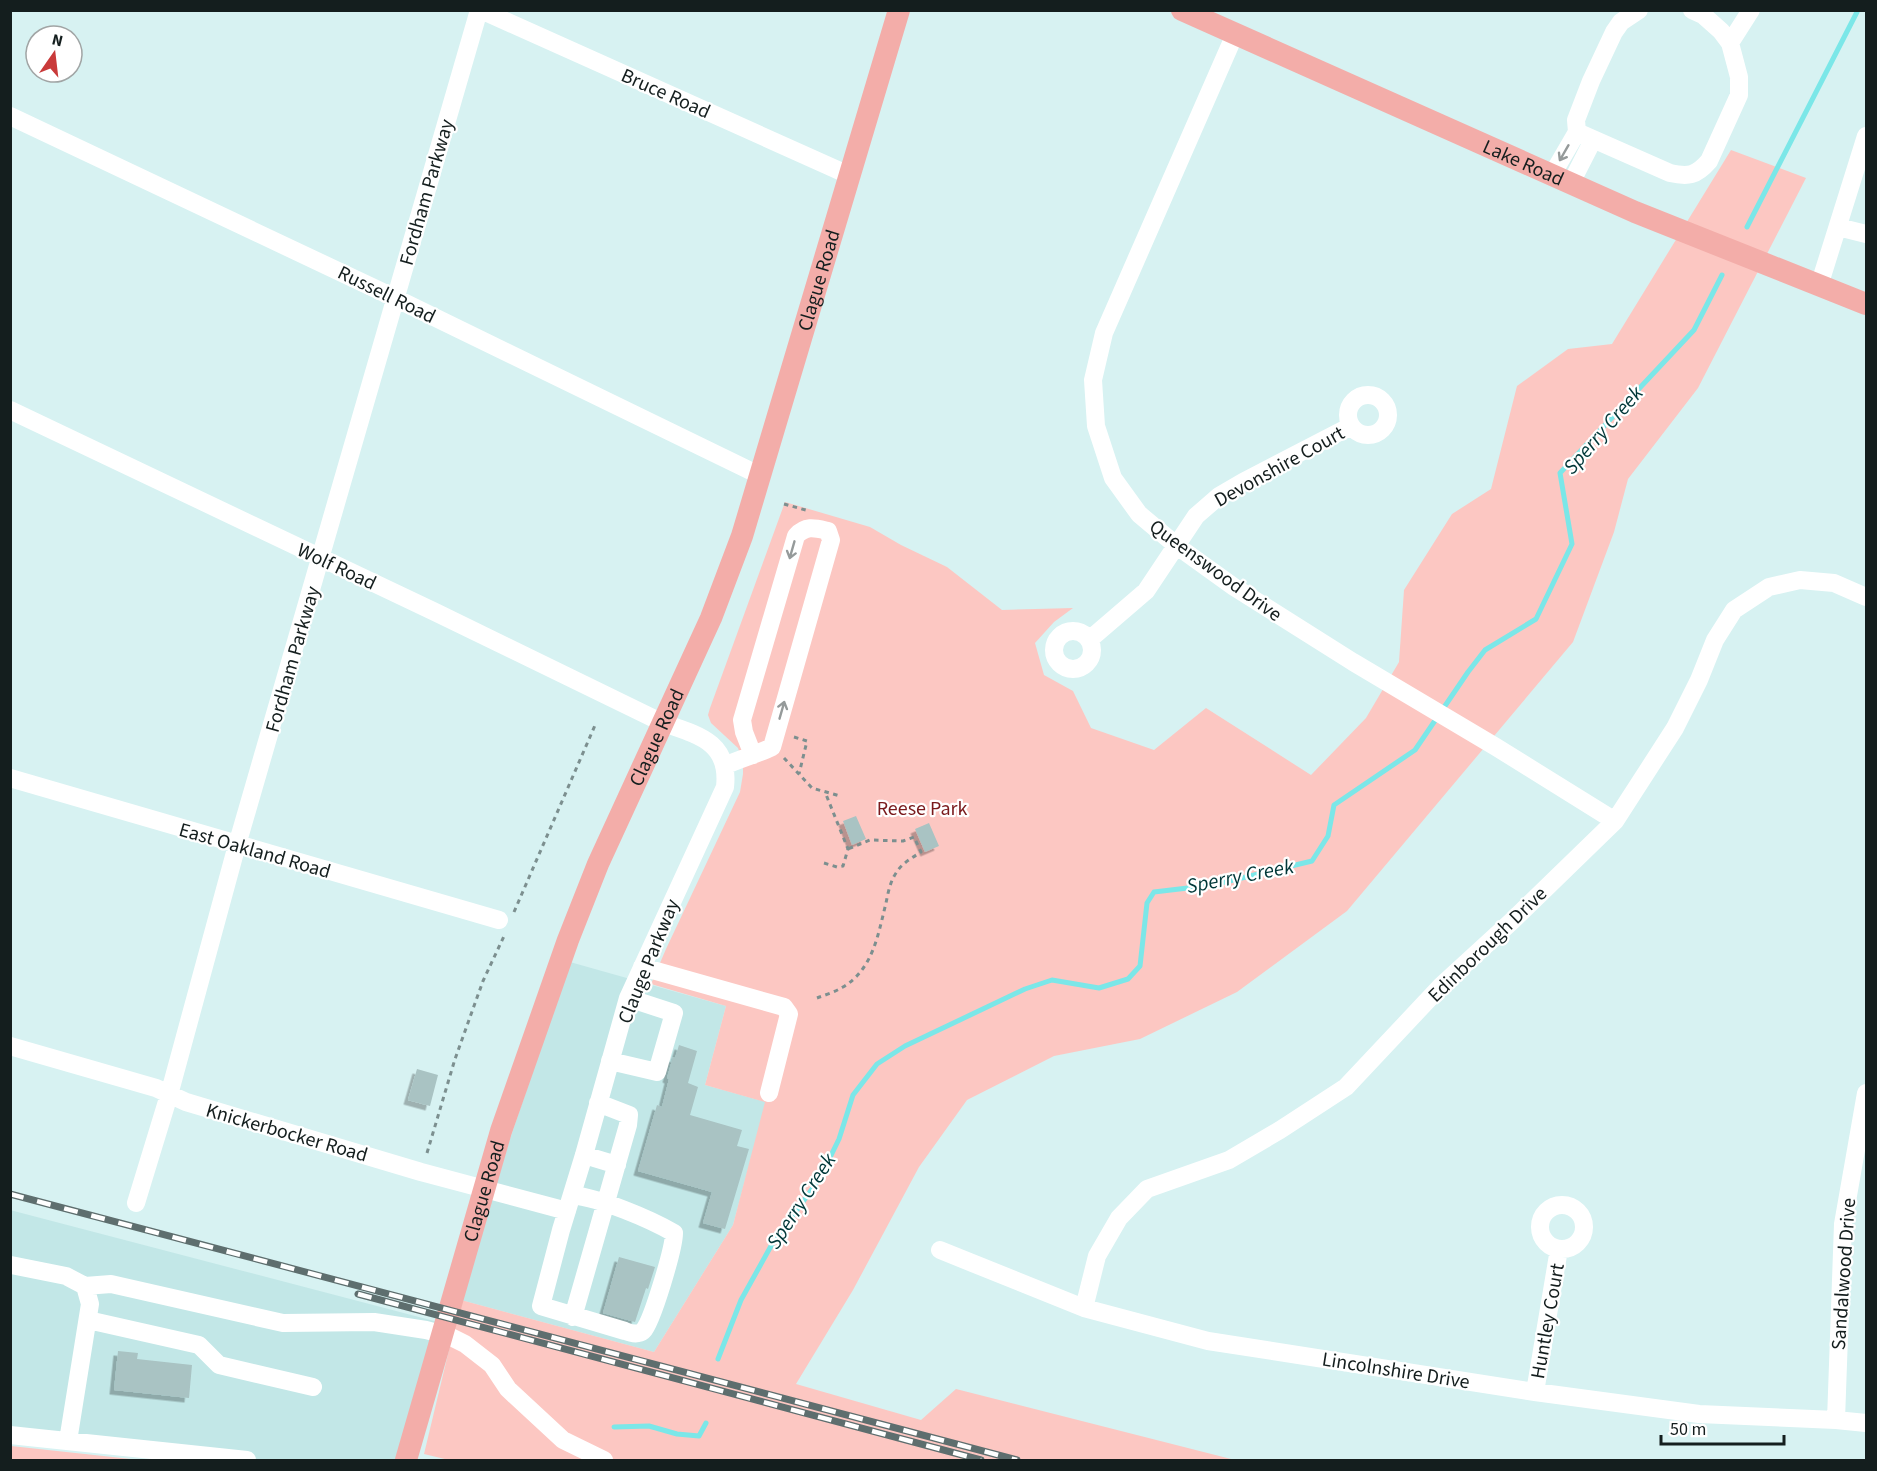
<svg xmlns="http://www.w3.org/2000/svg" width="1877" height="1471" font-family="'Source Sans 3',sans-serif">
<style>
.built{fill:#c2e7e7}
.green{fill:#fcc7c2}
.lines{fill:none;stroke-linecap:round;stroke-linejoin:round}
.stream{stroke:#7be7e8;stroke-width:5}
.building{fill:#a9c3c3;filter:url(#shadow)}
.path{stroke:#7c8f8f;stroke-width:3;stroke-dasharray:4.5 4.5;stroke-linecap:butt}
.minor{stroke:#fff;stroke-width:18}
.major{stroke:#f3ada9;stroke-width:22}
.rail-casing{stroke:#5e6e6e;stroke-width:7}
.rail{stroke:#fff;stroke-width:4.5;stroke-dasharray:14;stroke-linecap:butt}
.oneway{stroke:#959a9a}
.labels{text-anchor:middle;stroke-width:4.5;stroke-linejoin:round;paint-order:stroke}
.street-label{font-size:20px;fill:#141e1e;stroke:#fff}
.park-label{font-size:20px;fill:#791a1c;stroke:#fff}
.water-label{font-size:21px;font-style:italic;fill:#013738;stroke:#fff}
</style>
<defs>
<filter id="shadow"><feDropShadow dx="-4.5" dy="4.5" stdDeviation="0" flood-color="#0004"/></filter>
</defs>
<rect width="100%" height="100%" fill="#d7f2f2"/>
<path class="built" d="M570,962L726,1006L705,1085L766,1102L733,1225L654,1352L461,1300L510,1139Z
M10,1210L438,1322L400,1460H268L11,1442Z"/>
<path class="green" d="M1731,150L1806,178L1698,388L1628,479L1614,532L1573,642L1347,911L1237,992L1140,1039L1054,1056L967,1100L919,1167L853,1290L796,1384L921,1420L956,1389L1235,1460H449L424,1454L461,1300L654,1352L733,1225L765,1102L705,1085L726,1006L651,984L666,949L740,792L743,774V763L738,748L711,723L708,715L710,708L785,502L870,527L901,545L947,567L1002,610L1073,608L1054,622L1035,643L1044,675L1073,691L1091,728L1154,750L1206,708L1311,775L1366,718L1399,662L1404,590L1452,514L1491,489L1517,386L1568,349L1612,344Z
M11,1446L140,1460H11Z"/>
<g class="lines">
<path class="stream" d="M1747,227L1857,12
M718,1359L741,1300L771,1246L820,1178L839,1139L853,1095L877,1064L905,1046L1025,989L1052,980L1099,988L1128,979L1140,966L1147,903L1154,892L1213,885L1312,861L1328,836L1334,805L1415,750L1468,672L1485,650L1536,619L1572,544L1560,473L1694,330L1722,275
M614,1427L649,1426L677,1434L699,1436L706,1423"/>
</g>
<path class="building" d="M856,816L866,839L852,845L843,821Z
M929,823L939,846L925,852L915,829Z
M679,1045L697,1051L688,1083L698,1087L690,1115L742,1130L737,1146L749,1149L725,1229L703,1223L712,1192L638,1171L657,1105L662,1107L669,1079L667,1078L673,1057L675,1058Z
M417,1069L438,1075L430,1106L408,1100Z
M619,1257L655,1267L648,1289L646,1288L635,1322L603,1313Z
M118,1351L138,1353L137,1359L192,1365L189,1398L114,1390Z"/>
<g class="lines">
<path class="path" d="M784,504L809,511
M794,737L807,741L799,774
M784,758L812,788L840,796
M824,863L837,867L843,866L848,849L825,792
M514,912L596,723
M817,998C825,995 835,992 843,987C873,969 878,935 886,903C888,893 890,882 896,873C902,863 912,858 921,852L914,837L903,841L870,840L848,849
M427,1153L455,1059L483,981L505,934"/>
<path class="minor" d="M481,10L851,176
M1639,10L1621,22L1614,32L1591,81L1576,120L1577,132L1670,173C1688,177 1696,176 1709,161L1739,95V77L1730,43L1721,31L1703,15L1692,10
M1235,34L1104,333L1093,380L1096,426L1113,478L1139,514L1177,546L1234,587L1353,662L1496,747L1615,821
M1730,43L1751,10
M10,116L395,298L761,476
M1552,175L1577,132
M1571,183L1593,140
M1838,227L1866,234
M1819,286L1866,136
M1348 415a20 20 0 1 1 40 0a20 20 0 1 1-40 0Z
M10,410L435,612L663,723C698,735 730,742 725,787L628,998L584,1155L561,1230L541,1306L625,1331C630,1333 638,1335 643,1331C652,1322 674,1248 674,1233C650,1219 600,1198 572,1195
M1054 650a19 19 0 1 1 38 0a19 19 0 1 1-38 0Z
M1089,640L1146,591L1196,516L1219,496L1243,482L1351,426
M724,766C740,759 757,754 772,747L831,540L828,531C815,528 806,525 796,536L742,720L744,732L753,755
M10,778L499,920
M642,967L784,1007L789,1014L769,1093
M10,1046L156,1088L186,1102L421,1172L567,1211
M610,1061L657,1072L674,1013L628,998
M584,1155L617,1165
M136,1203L169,1095L237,845L479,10
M1540 1227a22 22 0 1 1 44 0a22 22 0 1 1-44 0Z
M940,1250L1084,1308L1208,1341L1535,1392L1699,1414L1836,1420L1866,1423
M11,1265L66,1276L85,1286L90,1304L68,1441
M85,1286L111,1284L283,1323L374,1322L426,1330L449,1336L465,1344L492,1365L508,1389L563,1440L604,1460
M1084,1308L1097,1256L1119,1218L1147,1189L1229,1160L1280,1130L1346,1087L1441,986L1512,921L1615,821L1675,728L1699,680L1715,640L1734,610L1769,587L1800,580L1834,583L1866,597
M573,1317L628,1125L629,1115L598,1103
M88,1320L199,1345L219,1365L313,1387
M1535,1392L1559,1249
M1836,1420L1843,1224L1866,1093
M10,1435L247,1460"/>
<g class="major">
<path id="s1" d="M1182,10L1635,212L1866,304"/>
<path id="s2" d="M406,1460L501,1131L568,940L598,864L711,618L742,536L899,10"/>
</g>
<defs>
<path id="rail" d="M10,1194L1017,1460
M358,1294L981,1460"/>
</defs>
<use href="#rail" class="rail-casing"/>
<use href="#rail" class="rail"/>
</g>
<defs><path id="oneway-shaft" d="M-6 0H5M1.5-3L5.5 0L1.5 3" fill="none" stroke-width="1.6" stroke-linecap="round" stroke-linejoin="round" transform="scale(1.5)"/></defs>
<g class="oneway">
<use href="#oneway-shaft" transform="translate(1564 153) rotate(120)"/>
<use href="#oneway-shaft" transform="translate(792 550) rotate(106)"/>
<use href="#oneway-shaft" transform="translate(782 710) rotate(-74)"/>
</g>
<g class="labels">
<g class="street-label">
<text transform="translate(666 93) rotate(24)" y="7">Bruce Road</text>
<text dy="7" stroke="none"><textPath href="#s1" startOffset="374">Lake Road</textPath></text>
<text transform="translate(426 192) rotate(-74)" y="7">Fordham Parkway</text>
<text dy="7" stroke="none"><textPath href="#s2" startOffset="1252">Clague Road</textPath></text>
<text transform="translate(387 294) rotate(26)" y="7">Russell Road</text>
<text transform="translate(1279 466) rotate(-29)" y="7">Devonshire Court</text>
<text transform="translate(337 566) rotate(25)" y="7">Wolf Road</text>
<text transform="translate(1216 570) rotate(36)" y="7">Queenswood Drive</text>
<text transform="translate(292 659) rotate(-74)" y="7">Fordham Parkway</text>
<text dy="7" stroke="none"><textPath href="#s2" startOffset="766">Clague Road</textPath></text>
<text transform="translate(255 850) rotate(16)" y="7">East Oakland Road</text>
<text transform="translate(1487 944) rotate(-44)" y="7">Edinborough Drive</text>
<text transform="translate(648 961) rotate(-68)" y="7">Clauge Parkway</text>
<text transform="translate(287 1132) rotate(16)" y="7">Knickerbocker Road</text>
<text dy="7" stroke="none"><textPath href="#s2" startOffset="280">Clague Road</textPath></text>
<text transform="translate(1843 1274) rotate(-86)" y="7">Sandalwood Drive</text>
<text transform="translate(1547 1321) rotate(-80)" y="7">Huntley Court</text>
<text transform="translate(1396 1370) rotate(9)" y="7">Lincolnshire Drive</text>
</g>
<g class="park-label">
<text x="922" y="815">Reese Park</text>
</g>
<g class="water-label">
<text transform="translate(1603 430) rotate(-49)" y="7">Sperry Creek</text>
<text transform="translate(1240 876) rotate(-11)" y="7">Sperry Creek</text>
<text transform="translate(801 1201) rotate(-57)" y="7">Sperry Creek</text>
</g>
</g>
<rect width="1877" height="1471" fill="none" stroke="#141e1e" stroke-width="24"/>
<g transform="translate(54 54) rotate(14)"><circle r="28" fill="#ffffff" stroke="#a1a5a5" stroke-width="1.5"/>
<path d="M0-4.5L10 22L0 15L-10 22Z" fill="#c93a3a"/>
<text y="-9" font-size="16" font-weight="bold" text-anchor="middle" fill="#141e1e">N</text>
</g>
<path d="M1661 1435v9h123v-9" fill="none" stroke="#141e1e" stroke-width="3"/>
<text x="1670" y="1435" font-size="18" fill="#141e1e" stroke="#ffffff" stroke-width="4.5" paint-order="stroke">50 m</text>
</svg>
